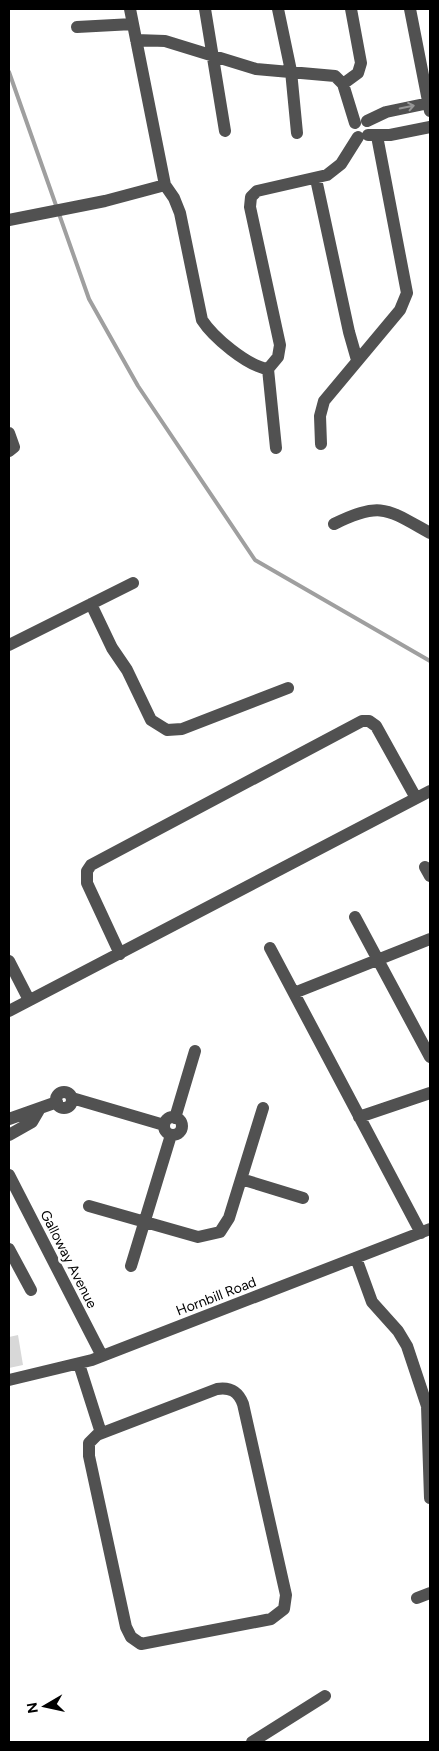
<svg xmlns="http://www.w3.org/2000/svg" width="439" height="1751" font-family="Figtree,sans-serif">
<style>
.green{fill:#d8d8d8}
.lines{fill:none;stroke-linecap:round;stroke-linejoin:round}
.stream{stroke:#9f9f9f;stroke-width:4}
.minor{stroke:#515151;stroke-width:12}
.oneway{stroke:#979797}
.labels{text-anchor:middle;stroke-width:5;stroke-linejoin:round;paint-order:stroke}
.street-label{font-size:14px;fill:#000;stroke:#fff}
</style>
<rect width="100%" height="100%" fill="#fff"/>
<path class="green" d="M18,1335L23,1365L9,1368V1337Z"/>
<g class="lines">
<path class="stream" d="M9,72L89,299L138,386L255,560L430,661"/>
<path class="minor" d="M130,9L165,185L174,198L180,213L202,320C213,337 247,366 268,369
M205,9L225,131
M278,9L291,71L297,133
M410,9L430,111
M77,27L133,24
M136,40L165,41L256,69L335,76L343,84L355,123
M343,84L358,73L361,63L351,9
M367,121L386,112L429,103
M368,135H390L430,127
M316,179L349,332L357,360
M9,220L105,201L165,185
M9,433L14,447L9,451
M321,444L320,416L324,401L400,310L407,293L377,136
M276,448L268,369L278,357L280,345L250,207L251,197L257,191L327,175L341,164L358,137
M334,524C381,501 387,509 430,533
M91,604L112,648L127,670L151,720L167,730L182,729L288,688
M9,645L133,583
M425,867L430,876
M355,917L430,1057
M270,948L421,1233
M120,954L87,883V871L91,865L362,721H369L376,726L416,798
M9,961L29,1000
M294,993L430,939
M9,1011L430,791
M56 1100a8 8 0 1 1 16 0a8 8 0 1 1-16 0Z
M72,1098L164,1125
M359,1117L430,1093
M164 1126a9 9 0 1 1 18 0a9 9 0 1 1-18 0Z
M175,1118L195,1051
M9,1119L57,1102
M9,1135L32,1122L39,1110
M9,1175L102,1356
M241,1179L303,1198
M89,1206L198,1237L220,1232L229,1218L263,1108
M9,1249L31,1290
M356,1258L372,1302L398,1331L407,1346L427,1406L430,1498
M131,1266L171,1135
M79,1364L101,1433
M9,1380L92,1360L430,1229
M217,1389C230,1387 238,1391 243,1404L286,1595L284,1609L271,1619L141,1644L131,1637L126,1627L89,1456V1443L97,1435Z
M417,1598L430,1593
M252,1742L325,1696"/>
</g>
<defs><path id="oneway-shaft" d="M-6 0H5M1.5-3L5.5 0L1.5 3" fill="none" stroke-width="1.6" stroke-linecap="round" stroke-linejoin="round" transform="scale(1.25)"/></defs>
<use class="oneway" href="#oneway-shaft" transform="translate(407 107) rotate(-11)"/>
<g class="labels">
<g class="street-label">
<text transform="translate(69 1259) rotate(63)" y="5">Galloway Avenue</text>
<text transform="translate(216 1296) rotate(-21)" y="5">Hornbill Road</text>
</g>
</g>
<rect width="439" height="1751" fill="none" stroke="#000000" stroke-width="20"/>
<g transform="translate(45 1706) rotate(261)" stroke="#ffffff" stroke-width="4" paint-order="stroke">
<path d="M0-4L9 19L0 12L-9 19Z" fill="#000000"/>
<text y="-8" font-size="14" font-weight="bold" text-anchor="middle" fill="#000000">N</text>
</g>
</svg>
